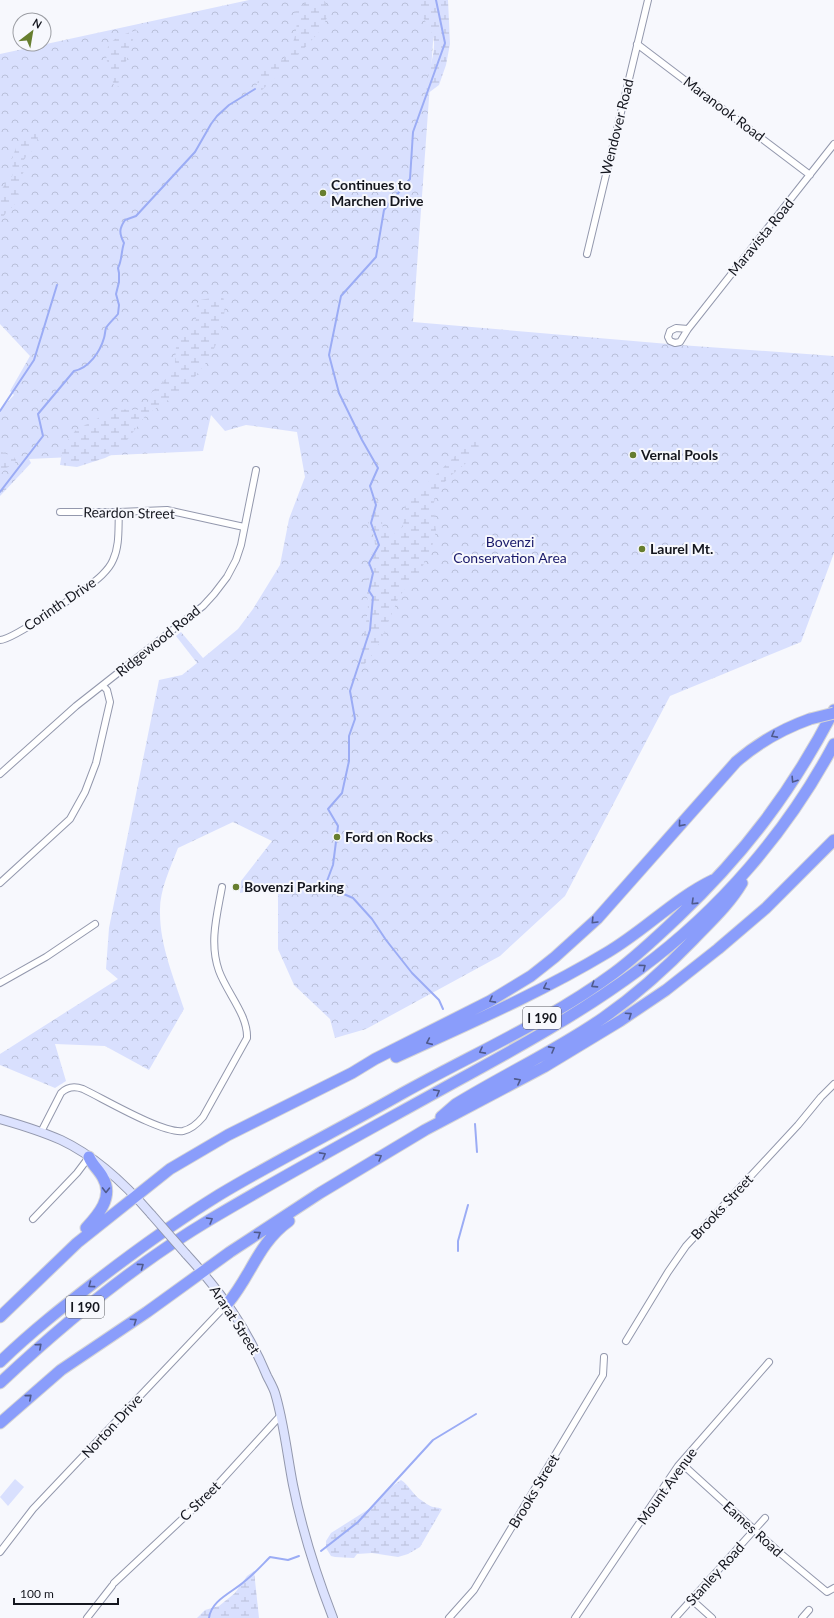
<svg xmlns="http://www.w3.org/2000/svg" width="834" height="1618" font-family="Lato,sans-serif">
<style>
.forest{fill:url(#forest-crowns)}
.wetland{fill:url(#wetland-marsh)}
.garden{fill:#d9e0fe}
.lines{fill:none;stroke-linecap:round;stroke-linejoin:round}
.stream{stroke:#9bacf5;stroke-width:2}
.street-casing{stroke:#9398ad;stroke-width:8}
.secondary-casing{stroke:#9398ad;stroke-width:10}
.highway-casing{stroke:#d5d5d6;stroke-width:13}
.street{stroke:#fff;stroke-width:6}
.secondary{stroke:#dce2fe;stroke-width:8}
.highway{stroke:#8a9dfb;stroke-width:11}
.secondary-bridge-casing{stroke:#9398ad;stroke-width:10;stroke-linecap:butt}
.highway-bridge-casing{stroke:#d5d5d6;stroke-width:13;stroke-linecap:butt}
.secondary-bridge{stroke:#dce2fe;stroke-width:8}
.highway-bridge{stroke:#8a9dfb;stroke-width:11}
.oneway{stroke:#4f5a8c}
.poi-dot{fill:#677e2f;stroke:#f7f8fd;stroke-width:1.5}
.labels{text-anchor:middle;stroke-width:4;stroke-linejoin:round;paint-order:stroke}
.shield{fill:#f7f8fd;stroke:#585a61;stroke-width:1}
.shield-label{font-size:13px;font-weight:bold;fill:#14161e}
.street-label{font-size:14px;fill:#14161e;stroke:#f7f8fd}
.poi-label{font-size:14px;font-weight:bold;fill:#14161e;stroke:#f7f8fd;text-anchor:start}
.park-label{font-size:14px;fill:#1a1a6b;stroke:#f7f8fd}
</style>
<defs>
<pattern id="forest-crowns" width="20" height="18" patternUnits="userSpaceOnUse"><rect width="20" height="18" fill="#d9e0fe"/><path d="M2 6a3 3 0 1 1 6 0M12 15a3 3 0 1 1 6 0" fill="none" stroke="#b9bfd9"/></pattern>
<pattern id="wetland-marsh" width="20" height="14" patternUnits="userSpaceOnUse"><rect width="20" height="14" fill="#d9e0fe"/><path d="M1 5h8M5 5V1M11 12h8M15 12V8" fill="none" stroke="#b9bfd9"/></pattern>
</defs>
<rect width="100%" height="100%" fill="#f7f8fd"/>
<path class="forest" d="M249,0H436L413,322L680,345L834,356V553L801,642L670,696L565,896L500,956L366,1029L335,1038L330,1019L294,985L278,949V885L240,893L241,881L272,841L233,822L178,848C170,869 159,891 160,913C160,946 174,978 184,1009L149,1070L105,1046L55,1044L66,1081L55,1088L0,1065V1054L118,979L106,969L109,928L159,680L182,675L197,663L176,636L181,632L203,658L238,629L253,609L280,565L289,519L305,477L297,432L246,425L225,431L211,415L203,451L29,459L31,463L0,496V410L14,395L10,391L30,356L0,324V54Z"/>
<path class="wetland" d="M312,0H324L329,9L328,16L320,31L299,54L258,94L255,89C259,81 257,77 264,69C268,65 275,64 280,61C293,53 300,25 295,13L298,7Z
M418,0H448L450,44L446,65L439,85L427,94C424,82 435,57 434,43C434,32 426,24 422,15C420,10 419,5 418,0Z
M138,30L134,36L128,57L121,71L117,90C112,85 113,80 112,73C111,69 109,65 107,61C102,41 122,34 138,30Z
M34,128H37L39,134C37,138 38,140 36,144C33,154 17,159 24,171C19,181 20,193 16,202C12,209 4,212 0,223V192L5,184L11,179L13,173L12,159L17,145Z
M223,296L225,306L222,333L208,360L187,387L145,416L119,451L105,458L77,467L60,465L63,446L76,430L115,409L137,410L148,402L152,392L172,373L175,363L176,347L196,320L197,304L200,300Z
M480,437L481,441L471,459L449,477L438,490L433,505L436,531L431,551L416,578L407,585L398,599L382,637L373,654L362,667L359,665L368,610L366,572L375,545L374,536L367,520L369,510L376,499L380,505L383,530L392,534L399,532L403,526L406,504L457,454Z
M0,451L14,457L16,460L14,465L6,468L0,475Z
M401,1480C409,1485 413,1495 421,1500C424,1502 429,1506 433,1507C437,1508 438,1507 442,1509L420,1547L408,1554L398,1557L372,1553L357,1554L354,1558L335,1557L331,1556L326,1548V1541L331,1533L372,1507L391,1487Z
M254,1571L259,1618H197L205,1610L219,1606L235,1593L247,1576Z"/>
<path class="garden" d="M15,1479L24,1487L8,1506L0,1497Z"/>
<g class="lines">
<path class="stream" d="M436,0L445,43L413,132L410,179L384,210L376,257L341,296L329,355L339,393L362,440L378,468L370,486L376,505L371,523L379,545L369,563L373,573L369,591L373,597L370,630L350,691L355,719L349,736V761L342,793L328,809L338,826L333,865L327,881L339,892L353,898L372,919L386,940L412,973L439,1000L443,1009
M0,411L34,360L57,285
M0,492L43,436L38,414L74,371C89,368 100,352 104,338C105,335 105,331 106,328C109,323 114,319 118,314L119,305L116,294L119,282V273L118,268C122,261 121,252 124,243C119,233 119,229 125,220L136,216L195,152L211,124L217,116L229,105L255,89
M475,1124L477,1152
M458,1251V1241L468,1205
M321,1551L358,1522L433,1440L476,1414
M209,1618C211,1600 233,1592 245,1581C254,1574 262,1565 270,1557L288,1560L299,1556"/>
<defs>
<path id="street" d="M637,44L810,175
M587,254L648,0
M688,329L680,342L675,343L670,341L668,337L670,331L676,328L688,329L834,144
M60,512H119L167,510L244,527
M0,640C13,640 91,586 102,575C106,571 111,565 113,560C120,545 118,528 119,512
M0,774L76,706L203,606L214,594L227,577L236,560L241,545L256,470
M0,883L70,819L85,792L96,763L110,702L107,690L103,686
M0,983L46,957L95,924
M41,1132L61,1093C67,1087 75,1086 83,1089C104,1099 163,1134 183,1131C192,1129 198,1123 203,1117L247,1038C248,1015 227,993 219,971C209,943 217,915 222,887
M33,1219L77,1173L89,1157
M626,1341L668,1272L686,1246L798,1125L821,1097L834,1084
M681,1463L780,1553L827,1592L834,1588
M0,1552L33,1509L228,1303
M114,1583L209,1494L281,1415
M692,1600L712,1618
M87,1618L112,1586
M449,1618L474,1590L603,1375L604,1357
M575,1618L678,1466L769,1362
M675,1618L765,1518
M802,1618L809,1610"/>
<path id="secondary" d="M0,1119C21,1125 41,1131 61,1140C95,1156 126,1185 151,1214
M186,1254C221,1292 247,1328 267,1376C270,1382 273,1387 275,1393C284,1423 287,1454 293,1485C302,1530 316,1574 333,1618"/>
<path id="highway" d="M396,1057C468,1024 540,993 608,952C645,930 674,899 713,880
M441,1117L456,1104C505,1074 557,1050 603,1018C636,995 665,969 693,940C710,922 729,905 742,883
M86,1228C98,1215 114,1197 103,1178C99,1170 92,1165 89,1157
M228,1303C251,1276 258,1243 289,1221
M0,1317L77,1243L170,1169L228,1135L352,1073L375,1059L490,1001L531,976L555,957L597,919L736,762C759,742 782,729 810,719
M0,1362C32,1331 64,1306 99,1279C138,1249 177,1221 219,1195C279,1159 342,1128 403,1093C473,1054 549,1021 614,973C637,956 658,936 679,916C745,853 792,791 834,710
M0,1383C65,1322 134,1265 211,1219C290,1172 372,1128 453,1083C517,1048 581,1013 640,969C719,911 788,831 834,744
M0,1423L61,1370L147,1312L230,1252L320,1193L425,1130L544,1067L620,1021L666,990L718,949L766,908L834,840"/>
</defs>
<use href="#street" class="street-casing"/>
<use href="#secondary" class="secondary-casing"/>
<use href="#highway" class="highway-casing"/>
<use href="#street" class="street"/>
<use href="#secondary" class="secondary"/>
<use href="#highway" class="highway"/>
<defs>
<path id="secondary-bridge" d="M151,1214L186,1254"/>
<path id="highway-bridge" d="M810,719L834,713"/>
</defs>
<use href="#secondary-bridge" class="secondary-bridge-casing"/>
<use href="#highway-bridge" class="highway-bridge-casing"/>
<use href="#secondary-bridge" class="secondary-bridge"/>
<use href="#highway-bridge" class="highway-bridge"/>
</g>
<defs><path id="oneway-chevron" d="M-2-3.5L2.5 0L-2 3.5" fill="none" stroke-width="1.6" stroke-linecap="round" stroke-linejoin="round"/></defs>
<g class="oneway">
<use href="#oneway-chevron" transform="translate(774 735) rotate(151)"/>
<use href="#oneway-chevron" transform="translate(794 780) rotate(123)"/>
<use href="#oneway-chevron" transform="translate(681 824) rotate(131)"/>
<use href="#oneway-chevron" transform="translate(694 902) rotate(136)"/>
<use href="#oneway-chevron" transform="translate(594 921) rotate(134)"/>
<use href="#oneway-chevron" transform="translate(643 967) rotate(-37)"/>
<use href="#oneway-chevron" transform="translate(594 985) rotate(147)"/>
<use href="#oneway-chevron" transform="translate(546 987) rotate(154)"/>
<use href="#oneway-chevron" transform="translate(492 1000) rotate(151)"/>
<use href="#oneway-chevron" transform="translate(629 1015) rotate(-34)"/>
<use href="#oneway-chevron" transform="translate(429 1042) rotate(156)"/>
<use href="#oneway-chevron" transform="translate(552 1049) rotate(-29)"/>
<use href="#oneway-chevron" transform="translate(482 1051) rotate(152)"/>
<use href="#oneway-chevron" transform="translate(518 1081) rotate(-28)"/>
<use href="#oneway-chevron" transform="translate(437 1092) rotate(-29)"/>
<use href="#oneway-chevron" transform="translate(323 1155) rotate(-29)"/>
<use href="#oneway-chevron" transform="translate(379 1157) rotate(-30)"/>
<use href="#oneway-chevron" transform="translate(106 1190) rotate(91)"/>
<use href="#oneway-chevron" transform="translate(210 1220) rotate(-31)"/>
<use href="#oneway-chevron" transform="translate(258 1234) rotate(-34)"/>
<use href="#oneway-chevron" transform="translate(141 1266) rotate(-36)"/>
<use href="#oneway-chevron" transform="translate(91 1285) rotate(144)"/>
<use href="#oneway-chevron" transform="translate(134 1321) rotate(-34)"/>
<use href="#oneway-chevron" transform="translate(39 1346) rotate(-42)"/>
<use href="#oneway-chevron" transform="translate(29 1397) rotate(-41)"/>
</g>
<g class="poi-dot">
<circle cx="323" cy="193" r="4"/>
<circle cx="633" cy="455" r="4"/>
<circle cx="642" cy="549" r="4"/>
<circle cx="337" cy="837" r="4"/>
<circle cx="236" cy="887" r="4"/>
</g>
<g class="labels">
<g class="shield">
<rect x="523" y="1007" width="38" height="22" rx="3"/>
<rect x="66" y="1296" width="38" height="22" rx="3"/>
</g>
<g class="shield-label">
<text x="542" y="1023">I 190</text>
<text x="85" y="1312">I 190</text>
</g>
<g class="street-label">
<text transform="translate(724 109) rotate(37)" y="5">Maranook Road</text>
<text transform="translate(617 127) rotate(-76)" y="5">Wendover Road</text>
<text transform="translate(761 237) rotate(-51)" y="5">Maravista Road</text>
<text transform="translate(129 513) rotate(1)" y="5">Reardon Street</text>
<text transform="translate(60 604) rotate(-34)" y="5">Corinth Drive</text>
<text transform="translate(158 641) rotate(-39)" y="5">Ridgewood Road</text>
<text transform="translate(722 1207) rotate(-47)" y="5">Brooks Street</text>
<text transform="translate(235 1320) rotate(57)" y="5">Ararat Street</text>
<text transform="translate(112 1426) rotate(-47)" y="5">Norton Drive</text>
<text transform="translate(667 1486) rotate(-54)" y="5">Mount Avenue</text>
<text transform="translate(534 1491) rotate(-59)" y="5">Brooks Street</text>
<text transform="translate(200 1501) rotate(-44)" y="5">C Street</text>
<text transform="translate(753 1529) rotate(42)" y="5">Eames Road</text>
<text transform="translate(715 1574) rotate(-48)" y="5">Stanley Road</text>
</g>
<g class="poi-label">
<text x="331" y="190">Continues to<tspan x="331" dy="16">Marchen Drive</tspan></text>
<text x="641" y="460">Vernal Pools</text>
<text x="650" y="554">Laurel Mt.</text>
<text x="345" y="842">Ford on Rocks</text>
<text x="244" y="892">Bovenzi Parking</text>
</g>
<g class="park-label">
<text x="510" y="547">Bovenzi<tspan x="510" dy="16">Conservation Area</tspan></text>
</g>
</g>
<g transform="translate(32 32) rotate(31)"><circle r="19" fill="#f7f8fd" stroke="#9c9ea4"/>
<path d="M0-3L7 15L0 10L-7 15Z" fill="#677e2f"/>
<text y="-6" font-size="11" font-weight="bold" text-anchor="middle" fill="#14161e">N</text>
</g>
<path d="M14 1598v6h104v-6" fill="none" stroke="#14161e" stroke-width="2"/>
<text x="20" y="1598" font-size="12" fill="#14161e" stroke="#f7f8fd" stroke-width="3" paint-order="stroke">100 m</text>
</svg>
